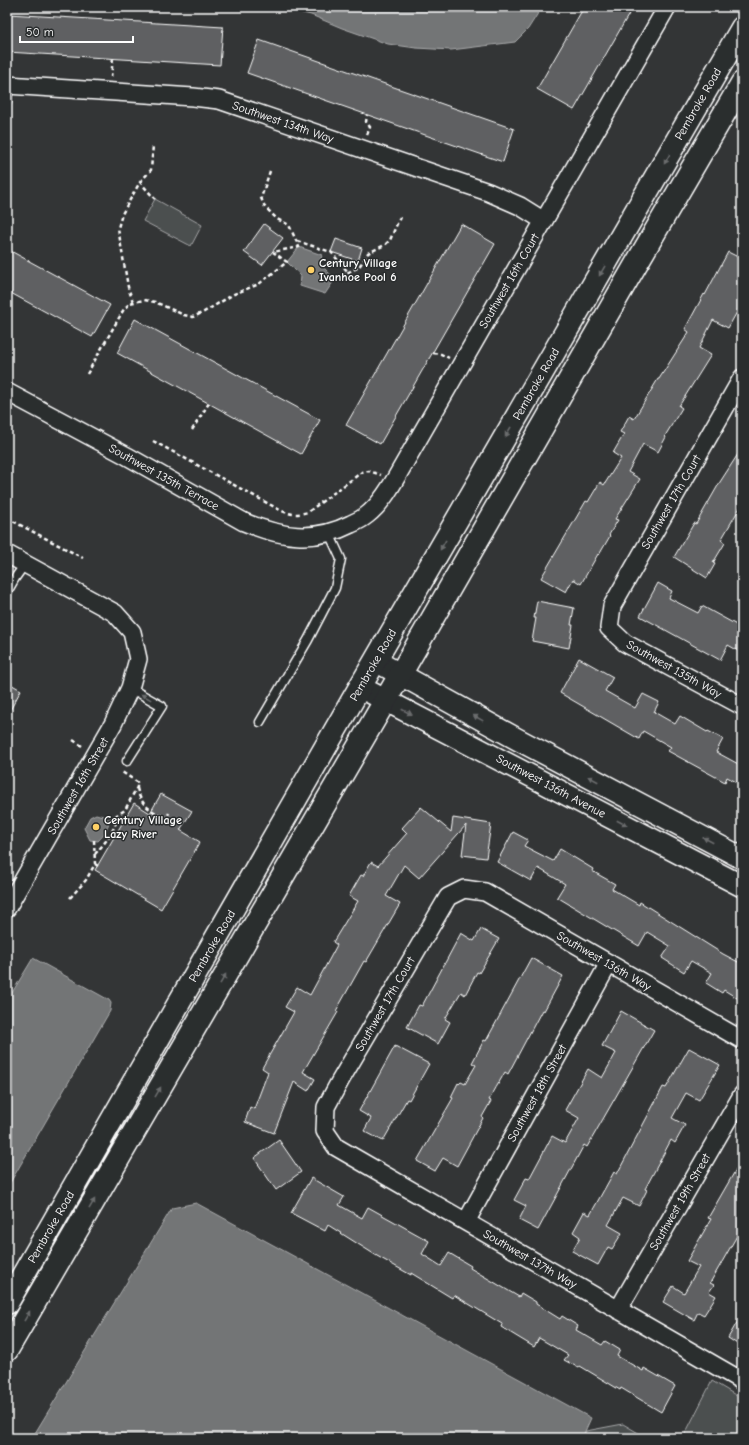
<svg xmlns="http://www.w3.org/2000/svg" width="749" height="1445" font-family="'Comic Neue',sans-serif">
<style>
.green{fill:#4c4f50;stroke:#a6a7a8}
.water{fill:#737576;stroke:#abacad}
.building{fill:#5f6162;stroke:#fff}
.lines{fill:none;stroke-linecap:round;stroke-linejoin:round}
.service-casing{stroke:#fff;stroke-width:11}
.minor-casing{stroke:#fff;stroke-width:20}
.tertiary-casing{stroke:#fff;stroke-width:24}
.secondary-casing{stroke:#fff;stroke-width:25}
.path{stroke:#fff;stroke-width:2.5;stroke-dasharray:4 3;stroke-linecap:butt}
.service{stroke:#2a2d2e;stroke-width:8}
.minor{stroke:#2a2d2e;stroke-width:17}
.tertiary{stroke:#2a2d2e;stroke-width:21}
.secondary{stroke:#2a2d2e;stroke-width:22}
.oneway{fill:#6a6c6d}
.poi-dot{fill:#ffd166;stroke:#2a2d2e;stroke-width:1.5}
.labels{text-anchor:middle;stroke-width:3;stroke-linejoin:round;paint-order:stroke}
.street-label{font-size:12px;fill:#fff;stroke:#2a2d2e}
.poi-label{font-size:12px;font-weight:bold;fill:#fff;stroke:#2a2d2e;text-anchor:start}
</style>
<rect width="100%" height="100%" fill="#333536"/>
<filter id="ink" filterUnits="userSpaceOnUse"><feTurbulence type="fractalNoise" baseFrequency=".025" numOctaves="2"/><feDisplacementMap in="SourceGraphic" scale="8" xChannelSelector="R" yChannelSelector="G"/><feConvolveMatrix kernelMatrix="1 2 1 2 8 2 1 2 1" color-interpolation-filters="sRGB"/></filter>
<g filter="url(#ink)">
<path class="green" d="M155,199L202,225L191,246L143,221Z
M712,1381L742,1399V1438H683Z
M623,1424L647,1438H582L586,1431Z"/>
<path class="water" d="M278,7H542L528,29L515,42L451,50L416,48L388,44L342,28L311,15Z
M299,247L322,255L320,264L335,279L325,294L300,286L301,276L287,262Z
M96,814L103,816L109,820C108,830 104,835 98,841L90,840L84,828L90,817Z
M33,958L109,1000L111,1003L110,1011L7,1188V1001Z
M196,1203L591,1418L582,1438H32L172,1208Z"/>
<path class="building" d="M584,7H633L574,110L537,89Z
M8,14L223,27L220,65L7,52Z
M259,40L514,129L503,162L247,73Z
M264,224L283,238L262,265L244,252Z
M461,224L495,244L380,444L346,425Z
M336,239L362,248L358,261L331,252Z
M7,249L110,305L92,337L7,291Z
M728,252L742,259V301L737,312L728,328L713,320L699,348L711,355L679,406L682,408L665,436L666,437L658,452L643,444L628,472L640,479L615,519L618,520L609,535L610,536L599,555L598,554L581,584L573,579L566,592L541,578L586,501L588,502L600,482L604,485L621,458L613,453L624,434L620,432L629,416L634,419L658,379H659L689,332L685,329L704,294L705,295Z
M135,319L320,420L301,454L117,353Z
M742,448V504L721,540L725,543L713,563L715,564L707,578L674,557L694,523L696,524L720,482Z
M658,583L672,591L669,598L698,613L702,606L742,628V653L728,645L720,660L640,616Z
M537,601L574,608L571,625H573L569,648L532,641L536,618H534Z
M579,658L613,677L605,691L635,708L643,694L659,702L654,712L675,724L680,716L707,732L708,731L723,739L716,752L742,766V785L727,777L725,782L668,751L671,747L643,731L639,739L560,693Z
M7,682L21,690L7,716Z
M161,794L192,811L180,830L200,842L161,909L95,870L134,803L150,813Z
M421,807L451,832L453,818L491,824L486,858L462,855L466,825L419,878L404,865L386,896L400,904L366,962L364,961L336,1011L338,1012L303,1072L315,1079L308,1091L294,1082L274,1133L245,1122L250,1107L254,1109L268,1072L262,1068L294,1012L285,1007L297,987L310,995L337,945L333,942L358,901L349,896L361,875L363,876L371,862L378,866L407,833L402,828Z
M513,832L528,840L524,846L553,861L560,849L593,869L592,871L615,884L612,889L639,905L640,902L723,954L742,964V1001L724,990L722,993L706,983L712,973L691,961L684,972L662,958L670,946L647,932L639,946L557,897L565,884L538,868L531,881L497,862Z
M481,929L499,939L479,973L477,972L465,995L461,992L445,1019L450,1022L438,1044L407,1027L419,1005L422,1006L461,933L474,941Z
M531,958L563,976L544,1011L542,1010L508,1074L505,1072L489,1100L491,1101L482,1117L483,1118L457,1166L443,1158L435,1171L417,1161L453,1098L451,1097L458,1083L459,1084L461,1082L465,1084L476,1065L472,1063L484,1040L486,1041Z
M621,1011L654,1030L587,1147L584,1145L538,1230L519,1220L526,1206L514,1200L526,1178L529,1179L552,1136L565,1143L579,1118L565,1110L588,1069L602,1078L616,1053L602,1046Z
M395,1046L429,1064L409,1100L407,1099L383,1141L364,1131L371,1118L359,1111Z
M689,1048L720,1065L699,1100L686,1093L672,1118L685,1125L675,1143L671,1140L645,1189L647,1190L639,1206L623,1198L608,1225L622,1233L612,1249L608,1247L598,1265L572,1251L580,1237L573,1232L584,1212L590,1215L614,1172L617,1174L663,1087L666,1088Z
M279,1140L301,1172L276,1190L254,1158Z
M742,1159V1236L738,1234L710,1283L714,1285L709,1292L716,1296L704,1315L698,1312L694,1320L663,1302L673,1286L684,1293L699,1267L687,1261L711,1219L708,1218Z
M311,1178L344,1197L339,1205L362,1218L368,1207L429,1241L422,1254L441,1266L449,1253L471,1266L470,1268L519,1297L521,1293L536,1302V1304L560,1319L562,1316L578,1326L576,1330L602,1345L605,1341L620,1350L617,1356L643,1371L644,1368L675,1386L661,1412L621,1388L620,1390L580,1366L579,1368L564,1360L568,1355L539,1338L534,1347L501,1327L502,1324L454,1295L452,1298L411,1273V1275L377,1256L328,1225L325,1231L291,1213Z
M742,1314V1347L728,1338Z"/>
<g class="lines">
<defs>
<path id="service" d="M7,101L8,85
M7,592L15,578L25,564
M260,722L308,640L335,588L341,559L329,533
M127,761L162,706L130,688"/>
<path id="minor" d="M7,85L193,97L219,100L488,192L520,206L544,221
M742,378L612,606L609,628L625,643L742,706
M7,392L127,456L244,522C280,537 314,543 351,524C356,522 362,519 367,515C380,505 389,490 397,476L667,7
M7,554L115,613L132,632L138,659L130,688L113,724L7,908
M742,1040L485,892L464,889L448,897L340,1081L326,1107L325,1131L336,1147L742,1381
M466,1222L609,963
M618,1310L742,1095"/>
<path id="tertiary" d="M376,661L517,739L742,858
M360,687L742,886"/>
<path id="secondary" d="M7,1303L360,687L742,28
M7,1350L385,701L635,266L742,83"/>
</defs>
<use href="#service" class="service-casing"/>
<use href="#minor" class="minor-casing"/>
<use href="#tertiary" class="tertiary-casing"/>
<use href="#secondary" class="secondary-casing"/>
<path class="path" d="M111,77L113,58
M367,135L370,127L366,122L367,115
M270,171L261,198L265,207L277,219L289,225L299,247L273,252
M140,182L151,170L153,145
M297,241L331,252L348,272
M335,279L359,267L368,253L385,245L390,240L400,217
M133,302L128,287L118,228L122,214L140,182L155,199
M433,353L441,354L449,358
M87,374L124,309L130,303L144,300L155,302L184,315L193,317L204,312L234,294L259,284L287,262L273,252
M192,430L209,403
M153,441L280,510C290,515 297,515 308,512L362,472L369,471L381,475
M7,518L83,558
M73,740L82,746
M137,788C141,807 151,810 167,819
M109,820L125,810L137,787V782L122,772
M165,821L169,813
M94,840L95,864
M95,854C104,844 117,829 117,815
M70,898L86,880L95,864L98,866"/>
<use href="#service" class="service"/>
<use href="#minor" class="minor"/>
<use href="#tertiary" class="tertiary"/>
<use href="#secondary" class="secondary"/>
</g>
<defs><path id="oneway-solid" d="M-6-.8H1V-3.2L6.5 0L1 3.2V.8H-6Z"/></defs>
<g class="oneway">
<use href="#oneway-solid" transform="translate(667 159) rotate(120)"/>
<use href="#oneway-solid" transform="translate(602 271) rotate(120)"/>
<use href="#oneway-solid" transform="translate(508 432) rotate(120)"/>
<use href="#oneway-solid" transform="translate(443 545) rotate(120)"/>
<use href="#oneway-solid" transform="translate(146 697) rotate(-151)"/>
<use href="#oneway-solid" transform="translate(407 712) rotate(27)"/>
<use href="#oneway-solid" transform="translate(478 718) rotate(-151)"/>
<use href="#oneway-solid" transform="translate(593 779) rotate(-152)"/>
<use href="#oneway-solid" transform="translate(622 823) rotate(28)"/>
<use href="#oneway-solid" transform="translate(708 840) rotate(-152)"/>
<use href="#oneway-solid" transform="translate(223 979) rotate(-60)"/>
<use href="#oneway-solid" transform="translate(158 1092) rotate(-60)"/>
<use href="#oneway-solid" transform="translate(92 1204) rotate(-60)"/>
<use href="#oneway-solid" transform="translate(27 1316) rotate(-60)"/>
</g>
</g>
<g class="poi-dot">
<circle cx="311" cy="270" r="4"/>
<circle cx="96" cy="827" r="4"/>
</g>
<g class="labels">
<g class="street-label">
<text transform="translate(698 104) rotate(-60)" y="4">Pembroke Road</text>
<text transform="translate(283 122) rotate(19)" y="4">Southwest 134th Way</text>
<text transform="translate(509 281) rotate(-60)" y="4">Southwest 16th Court</text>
<text transform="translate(536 384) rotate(-60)" y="4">Pembroke Road</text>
<text transform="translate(164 477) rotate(29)" y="4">Southwest 135th Terrace</text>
<text transform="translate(671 502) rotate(-60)" y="4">Southwest 17th Court</text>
<text transform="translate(373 665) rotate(-60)" y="4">Pembroke Road</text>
<text transform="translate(674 669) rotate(29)" y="4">Southwest 135th Way</text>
<text transform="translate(78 786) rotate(-60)" y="4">Southwest 16th Street</text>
<text transform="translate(551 786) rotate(28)" y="4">Southwest 136th Avenue</text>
<text transform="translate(212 946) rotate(-60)" y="4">Pembroke Road</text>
<text transform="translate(604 961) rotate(30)" y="4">Southwest 136th Way</text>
<text transform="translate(385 1004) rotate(-60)" y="4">Southwest 17th Court</text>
<text transform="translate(537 1093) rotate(-61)" y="4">Southwest 18th Street</text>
<text transform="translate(680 1202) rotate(-60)" y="4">Southwest 19th Street</text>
<text transform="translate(51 1227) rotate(-60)" y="4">Pembroke Road</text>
<text transform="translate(530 1259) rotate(30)" y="4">Southwest 137th Way</text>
</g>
<g class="poi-label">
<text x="319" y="267">Century Village<tspan x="319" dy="14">Ivanhoe Pool 6</tspan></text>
<text x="104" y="824">Century Village<tspan x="104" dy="14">Lazy River</tspan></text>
</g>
</g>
<rect width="749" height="1445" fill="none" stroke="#2a2d2e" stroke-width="24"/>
<rect x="12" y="12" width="725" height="1421" fill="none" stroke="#fff" stroke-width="1.5" filter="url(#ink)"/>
<path d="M20 36v6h113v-6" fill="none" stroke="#ffffff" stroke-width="2"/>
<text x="26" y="36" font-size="12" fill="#ffffff" stroke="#2a2d2e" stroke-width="3" paint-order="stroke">50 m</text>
</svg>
